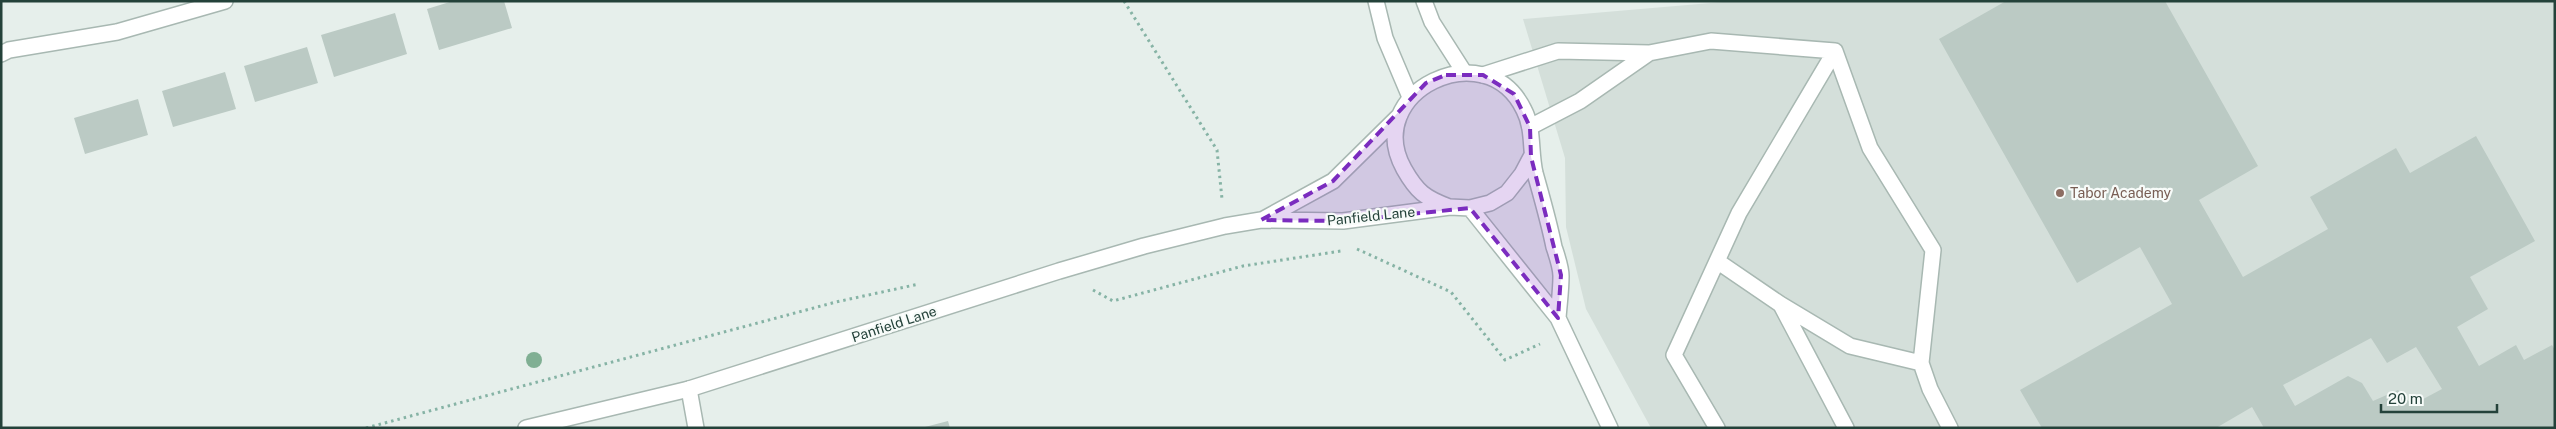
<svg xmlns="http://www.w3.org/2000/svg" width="2556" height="429" font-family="'Public Sans',sans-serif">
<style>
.built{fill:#d4dfda}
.building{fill:#bbcac4;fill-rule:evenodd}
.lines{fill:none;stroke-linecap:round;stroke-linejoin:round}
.service-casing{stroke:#a8b8b2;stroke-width:18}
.minor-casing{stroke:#a8b8b2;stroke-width:18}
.tertiary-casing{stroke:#a8b8b2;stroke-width:18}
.path{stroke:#86b3a5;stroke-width:3;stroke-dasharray:2.5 4;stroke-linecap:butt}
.service{stroke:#fff;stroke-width:15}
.minor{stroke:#fff;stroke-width:15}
.tertiary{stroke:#fff;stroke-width:15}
.tree{fill:#80af93}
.marked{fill:#7b2cbf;fill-opacity:0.2;stroke:#7b2cbf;stroke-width:4;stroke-dasharray:10 6;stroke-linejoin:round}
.education-dot{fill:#8d6e63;stroke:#f7fbf9;stroke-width:2}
.labels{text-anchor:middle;stroke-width:4.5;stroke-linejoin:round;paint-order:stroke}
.education-label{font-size:14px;fill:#785e54;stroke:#f7fbf9;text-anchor:start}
.street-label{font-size:14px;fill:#24423a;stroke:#f7fbf9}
</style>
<rect width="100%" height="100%" fill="#e6efeb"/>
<path class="built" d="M1734,1H2555V428H1651L1586,309L1566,227L1565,158L1523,19Z"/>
<path class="building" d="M453,1H504L512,28L439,50L427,9Z
M2006,1H2165L2258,166L2199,200L2243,277L2328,229L2310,197L2396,148L2410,173L2476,136L2535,241L2470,277L2488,309L2457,327L2479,366L2516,345L2524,360L2552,345L2555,350V428H2264L2252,407L2216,428H2042L2020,390L2172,304L2140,247L2077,283L1939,39ZM2371,338L2387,363L2416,347L2442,389L2412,405L2398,390L2373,401L2362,383L2348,376L2295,406L2283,385Z
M395,13L407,54L334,77L321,35Z
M307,47L318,83L255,102L244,66Z
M225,72L236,109L173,127L162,91Z
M138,99L148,135L85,154L74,118Z
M948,421L950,428H925V427Z"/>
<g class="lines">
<defs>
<path id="service" d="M1835,51L1870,148L1933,250L1921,363L1930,389L1950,428
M1483,75L1558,51L1649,53L1711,41L1835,51
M1530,127L1580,101L1649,53
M1717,261L1780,304L1850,346L1921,363
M1781,305L1846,428
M1717,428L1674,355L1739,213L1835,51"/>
<path id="minor" d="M1376,1L1385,38L1410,97
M1424,1L1432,22L1464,72
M1,54L9,50L117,32L225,1
M689,389L696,428"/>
<path id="tertiary" d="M1449,207C1425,198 1417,192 1404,169C1361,92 1486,31 1524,110C1534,129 1530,152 1535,173C1542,198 1549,222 1554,247C1557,256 1561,267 1561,276C1561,290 1559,304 1558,318
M1470,208L1558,318L1610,428
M1262,220L1333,181L1400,115
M526,428L689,389L1059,271L1144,246L1225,226L1261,220L1343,221L1450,207L1470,208L1490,203L1507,193L1522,174L1531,157"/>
</defs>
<use href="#service" class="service-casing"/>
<use href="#minor" class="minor-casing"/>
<use href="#tertiary" class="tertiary-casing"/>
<path class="path" d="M1124,1L1217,150L1222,199
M1357,249L1451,292L1505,360L1540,344
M1093,290L1113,301L1243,266L1341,251
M366,428L836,302L919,284"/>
<use href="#service" class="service"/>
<use href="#minor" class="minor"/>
<use href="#tertiary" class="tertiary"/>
</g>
<circle class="tree" cx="534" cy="360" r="8"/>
<path class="marked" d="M1446,75H1483L1514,94L1530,127L1531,157L1561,275L1558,318L1470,208L1343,221L1261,220L1333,181L1426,83Z"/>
<circle class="education-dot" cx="2060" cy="193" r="5"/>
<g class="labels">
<g class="education-label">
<text x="2070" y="198">Tabor Academy</text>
</g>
<g class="street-label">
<text transform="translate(1371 216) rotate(-6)" y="5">Panfield Lane</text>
<text transform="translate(894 324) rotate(-18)" y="5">Panfield Lane</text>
</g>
</g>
<rect width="2556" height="429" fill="none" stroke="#24423a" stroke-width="5"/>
<path d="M2381 404v8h116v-8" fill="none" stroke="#24423a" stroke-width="2.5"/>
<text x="2388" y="404" font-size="15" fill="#24423a" stroke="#f7fbf9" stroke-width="4" paint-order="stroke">20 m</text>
</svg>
